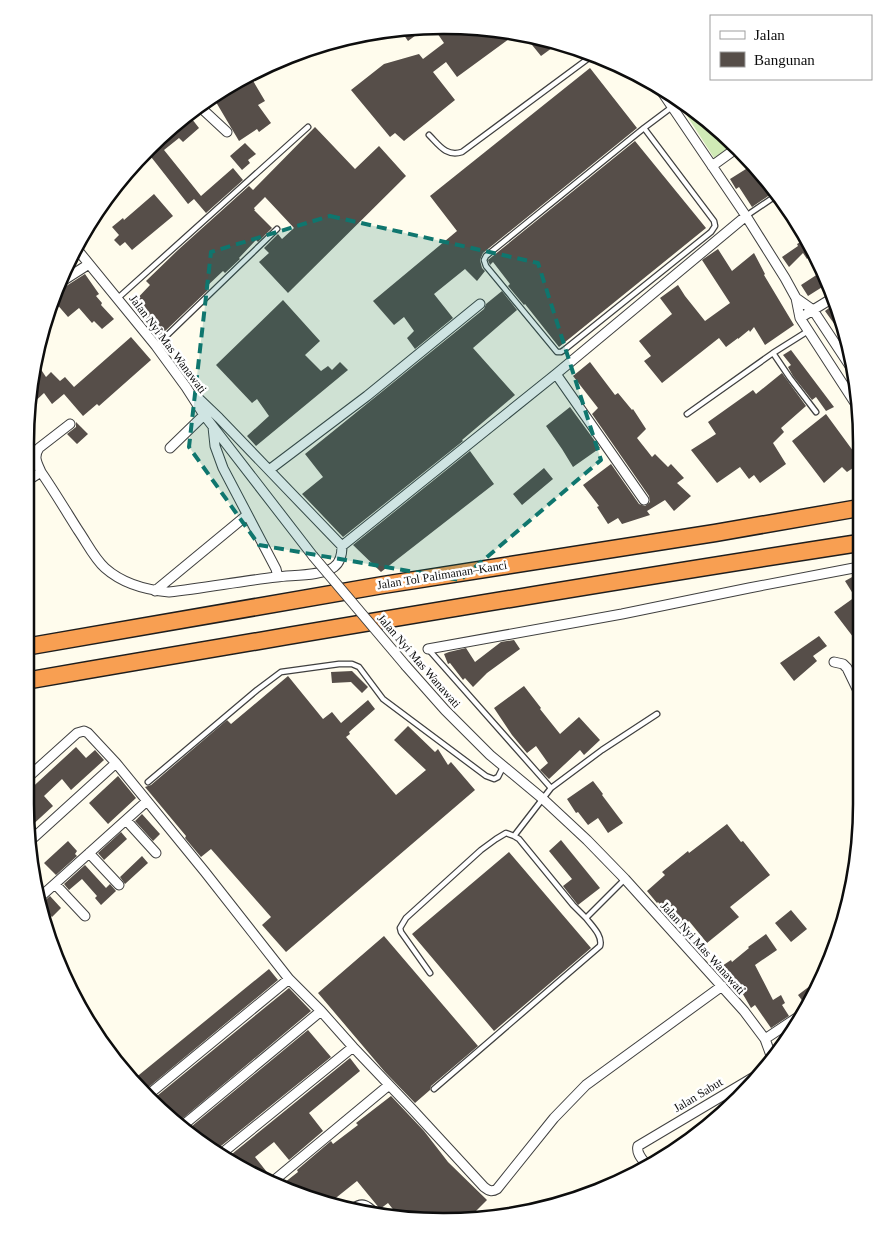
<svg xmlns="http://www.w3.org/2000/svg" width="887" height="1247" font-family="Georgia,serif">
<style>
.green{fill:#d0eab6}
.building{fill:#564e49}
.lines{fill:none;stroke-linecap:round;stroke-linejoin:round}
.lane-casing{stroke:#404040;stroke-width:7}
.street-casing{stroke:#404040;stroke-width:11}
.highway-casing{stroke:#1e1e1e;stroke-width:19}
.lane{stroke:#fff;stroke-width:4.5}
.street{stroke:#fff;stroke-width:9}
.highway{stroke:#f89f52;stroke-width:16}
.street-bridge-casing{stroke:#404040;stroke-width:11;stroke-linecap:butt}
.street-bridge{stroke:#fff;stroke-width:9}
.marked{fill:#0f766e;fill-opacity:0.2;stroke:#0f766e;stroke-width:4;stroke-dasharray:10 6;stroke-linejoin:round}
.labels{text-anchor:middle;stroke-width:5;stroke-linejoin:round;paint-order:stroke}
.street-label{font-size:12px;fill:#0d0d0d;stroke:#fff}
.rim{fill:none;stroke:#0d0d0d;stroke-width:2.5}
</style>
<rect width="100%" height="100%" fill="#fffced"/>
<path class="green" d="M675,97L698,112L736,147L716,161Z"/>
<path class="building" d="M471,26L486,28L490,34L495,30L517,33L457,77L446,62L433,72L455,100L404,141L395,133L390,137L351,90L384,64L419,54L423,59L444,43L433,27Z
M427,27L408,41L399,28H410Z
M524,35L545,38L552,48L541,56Z
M590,68L637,128L483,253L480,260L482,268L485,271L477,281L465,269L434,294L453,318L415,349L407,338L414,331L404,317L394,325L373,301L457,231L430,196Z
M252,79L265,101L258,105L271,123L259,132L257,129L239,141L213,97L230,84L234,91Z
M188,114L199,128L183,142L179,138L164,150L201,196L233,168L243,180L206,213L194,199L188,204L148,153L161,137L176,125L175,123Z
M315,127L355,169L379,146L406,176L288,293L259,262L269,253L264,248L278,234L282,239L294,228L265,197L254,208L255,210H254L272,228L258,242L256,240L239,258L240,259L225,273L223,271L205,288L208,290L160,336L144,319L146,317L132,304L150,285L146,281L178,250L249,186L253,190Z
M635,141L706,228L559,347L525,304L524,305L508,286L510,284L493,262L490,265L488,260Z
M245,143L256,154L248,160L250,163L242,170L230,156Z
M754,164L758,168L774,192L752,207L739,187L736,189L730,179Z
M154,194L173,216L132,250L125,242L120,246L114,240L119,235L112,227L123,218L124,220Z
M806,239L819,259L827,284L808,296L801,285L818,274L808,258L807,259L803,253L789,267L782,257L798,246L797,244Z
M718,249L732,271L754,253L765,274L764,275L794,325L765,345L754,327L750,332L749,330L738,339V338L726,347L719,338L662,383L644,361L651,356L639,341L672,314L660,298L678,285L685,296L705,321L730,303L702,260Z
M85,274L99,294L96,296L102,303L101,305L114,319L102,329L94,321L92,323L79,308L68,317L55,302L60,290Z
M502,291L517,310L473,348L515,395L462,440L463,441L343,537L302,494L323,477L305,454L484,309L486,304Z
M283,300L320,341L305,355L321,371L328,366L332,370L340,362L348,370L256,446L247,436L269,416L257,399L252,403L216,365Z
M833,305L841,331L840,332L825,311Z
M131,337L151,360L99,406L97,404L83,416L64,394L52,404L44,393L29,407L30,388L35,384L31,379L34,359L46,377L51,372L60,381L65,377L74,387Z
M791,350L834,407L826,411L816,397L812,400L793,376L788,367L791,365L783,355Z
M590,362L615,395L618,393L632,410L633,409L646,429L637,438L652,457L655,454L668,467L671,464L684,478L677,483L691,496L674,511L665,500L647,511L650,515L622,524L618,518L608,524L597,507L599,506L583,485L611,464L639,504L645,506L650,502L649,496L592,414L598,408L573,376Z
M782,373L806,406L781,428L784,432L773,443L786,464L760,483L754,475L749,479L740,467L717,483L691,450L716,434L708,422L753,390L756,394Z
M570,407L600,448L573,467L562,449L546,426Z
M826,414L859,459V464L847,472L842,467L824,483L792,441Z
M76,422L88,434L77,444L67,434L76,427Z
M470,451L494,484L381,572L353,545Z
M544,468L553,479L522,505L513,494Z
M854,576L856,579L860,577V646L834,612L855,597L845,581Z
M819,636L827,646L813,656L817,661L794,681L780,663Z
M514,640L520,649L487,673L473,687L465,678L463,680L450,663L448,664L444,654L449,652L466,648L475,662L501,642Z
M352,671L368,687L362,693L351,682L332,683L331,672Z
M288,676L323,719L332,712L341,723L368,700L375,709L349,732L350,734L346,737L396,795L426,770L394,740L408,726L435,752L438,749L448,765L451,762L475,790L286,952L262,925L271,917L211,849L201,857L185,838L186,836L145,787L151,785L227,720L231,724Z
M524,686L541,708L540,709L560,734L579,717L600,740L584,755L580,750L549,779L540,770L548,763L536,746L527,753L512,735L494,708Z
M76,747L86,758L95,750L104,760L71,790L62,779L44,796L53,806L28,829L25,804V794Z
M118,776L136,798L108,824L89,803Z
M593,781L603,794L602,795L623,823L608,833L598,818L588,825L578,812L576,813L567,799Z
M142,814L160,834L153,841L135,821Z
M727,824L741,842L743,841L770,875L730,907L739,917L707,943L689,921L680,929L658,902L657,903L647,891L665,875L662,872L688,851L689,853Z
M121,832L127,839L104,860L98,853Z
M561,840L600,888L578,905L563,886L572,879L549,851Z
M68,841L77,851L75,854L77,856L56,875L44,863Z
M509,852L591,948L494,1031L412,934Z
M142,856L148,863L125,884L120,877Z
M85,865L106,888L110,884L116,891L101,905L95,898L97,896L82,879L69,890L64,884Z
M50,896L61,908L52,917L46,911L41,916L39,906Z
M791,910L807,929L791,942L775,923Z
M766,934L777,950L755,965L773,1000L781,995L785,1003L782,1005L789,1016L771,1028L755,1005L751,1008L737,984L731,987L719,968L731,960L732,962L749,948L748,947Z
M384,936L478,1046L431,1086L430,1090L415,1103L385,1072L318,993Z
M269,969L278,980L144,1091L134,1079Z
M823,976L819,989L807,1007L798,995Z
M289,988L311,1011L176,1124L168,1118L152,1100Z
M308,1030L331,1057L216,1150L186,1131Z
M350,1058L360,1071L309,1113L323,1131L289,1160L274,1142L255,1157L270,1176L265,1181L259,1179L227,1158Z
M391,1096L424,1131L448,1162L487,1200L469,1218H400L388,1203L380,1209L357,1181L332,1201L280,1186L298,1172L297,1170L331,1141L333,1144L358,1125L356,1123Z"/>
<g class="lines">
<defs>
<path id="lane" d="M644,128L714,221L715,226L711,232L564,350L561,352H557L486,266L484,260L486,256L644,128L672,107
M429,135C439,145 446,157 462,152L593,55
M746,216L777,195
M118,298L308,127
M808,331L773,353L790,378L816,412
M156,346L277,229
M687,414L773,353
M429,650L551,788L514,836
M148,782L257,690L281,672L339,664H352L359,667L383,699L486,776L494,779L498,777L503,767
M551,788L602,750L657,714
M430,973L401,932L400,928L406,918L481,850L496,839L506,833L514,836L519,839L573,905L586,918L625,879
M434,1089L600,946C603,936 592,926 586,918
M352,1207C365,1197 371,1207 381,1216"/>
<path id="street" d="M658,86L746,216L785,278L796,298L800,318L859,409
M199,106L227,132
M712,166L737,148
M76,248L156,346L186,387L204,415L313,556
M64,280L89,264
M796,298L813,310L852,369
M800,318L831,299
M556,374L644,500
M196,396L219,418L342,546
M70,424L39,448C33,457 37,463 41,472C54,491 66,511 78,530C87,543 94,558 105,568C123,584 146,590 169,592C205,588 241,581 277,577C291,575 323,576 334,567C341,562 342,554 342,546L556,374L746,216
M213,427L215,446L223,468L276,569L278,577
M170,448L204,415
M269,470L367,396L480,304
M25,482L41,472
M155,591L247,515
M428,649L622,614L749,588L859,567
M834,662L843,664L847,668L860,695
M406,666L445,710L490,755L543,799L587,840L625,879L744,1011L765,1039L773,1061
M25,780L77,733L84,731L88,733L116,763L205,872L289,979
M126,820L156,853
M30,841L116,763
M89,853L119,885
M55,884L85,916
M38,899L147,801
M765,1039L804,1013
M148,1095L289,979L321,1011L353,1047
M181,1127L321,1011
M221,1154L353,1047L413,1110L484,1187C489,1191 492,1192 497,1189L554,1118L586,1085L722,986
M646,1164C642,1159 636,1153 638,1146L764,1071
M271,1183L389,1085"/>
<path id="highway" d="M25,647L383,585L715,533L859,508
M25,681C303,633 581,586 859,543"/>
</defs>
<use href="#lane" class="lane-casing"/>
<use href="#street" class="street-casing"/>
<use href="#highway" class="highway-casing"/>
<use href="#lane" class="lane"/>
<use href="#street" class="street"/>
<use href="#highway" class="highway"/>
<defs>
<path id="street-bridge" d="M313,556L406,666"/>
</defs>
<use href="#street-bridge" class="street-bridge-casing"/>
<use href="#street-bridge" class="street-bridge"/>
</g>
<path class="marked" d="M330,216L538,263L601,460L460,580L259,545L189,447L211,252Z"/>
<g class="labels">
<g class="street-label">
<text transform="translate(168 344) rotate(53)" y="4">Jalan Nyi Mas Wanawati</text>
<text transform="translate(442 575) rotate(-9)" y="4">Jalan Tol Palimanan–Kanci</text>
<text transform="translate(419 661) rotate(49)" y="4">Jalan Nyi Mas Wanawati</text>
<text transform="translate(703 948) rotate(48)" y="4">Jalan Nyi Mas Wanawati</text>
<text transform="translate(698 1095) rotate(-31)" y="4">Jalan Sabut</text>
</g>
</g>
<path d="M0 0H887V1247H0ZM443 34H444A409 409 0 0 1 853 443V804A409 409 0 0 1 444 1213H443A409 409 0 0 1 34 804V443A409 409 0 0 1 443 34Z" fill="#fff" fill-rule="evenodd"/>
<path class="rim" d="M443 34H444A409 409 0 0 1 853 443V804A409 409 0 0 1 444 1213H443A409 409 0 0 1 34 804V443A409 409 0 0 1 443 34Z"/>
<rect x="710" y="15" width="162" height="65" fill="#ffffff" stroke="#9e9e9e"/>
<rect x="720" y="31" width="25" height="8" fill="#ffffff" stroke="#9e9e9e"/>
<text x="754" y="40" font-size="15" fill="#0d0d0d">Jalan</text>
<rect x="720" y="52" width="25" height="15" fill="#564e49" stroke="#9e9e9e"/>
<text x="754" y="65" font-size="15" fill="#0d0d0d">Bangunan</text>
</svg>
